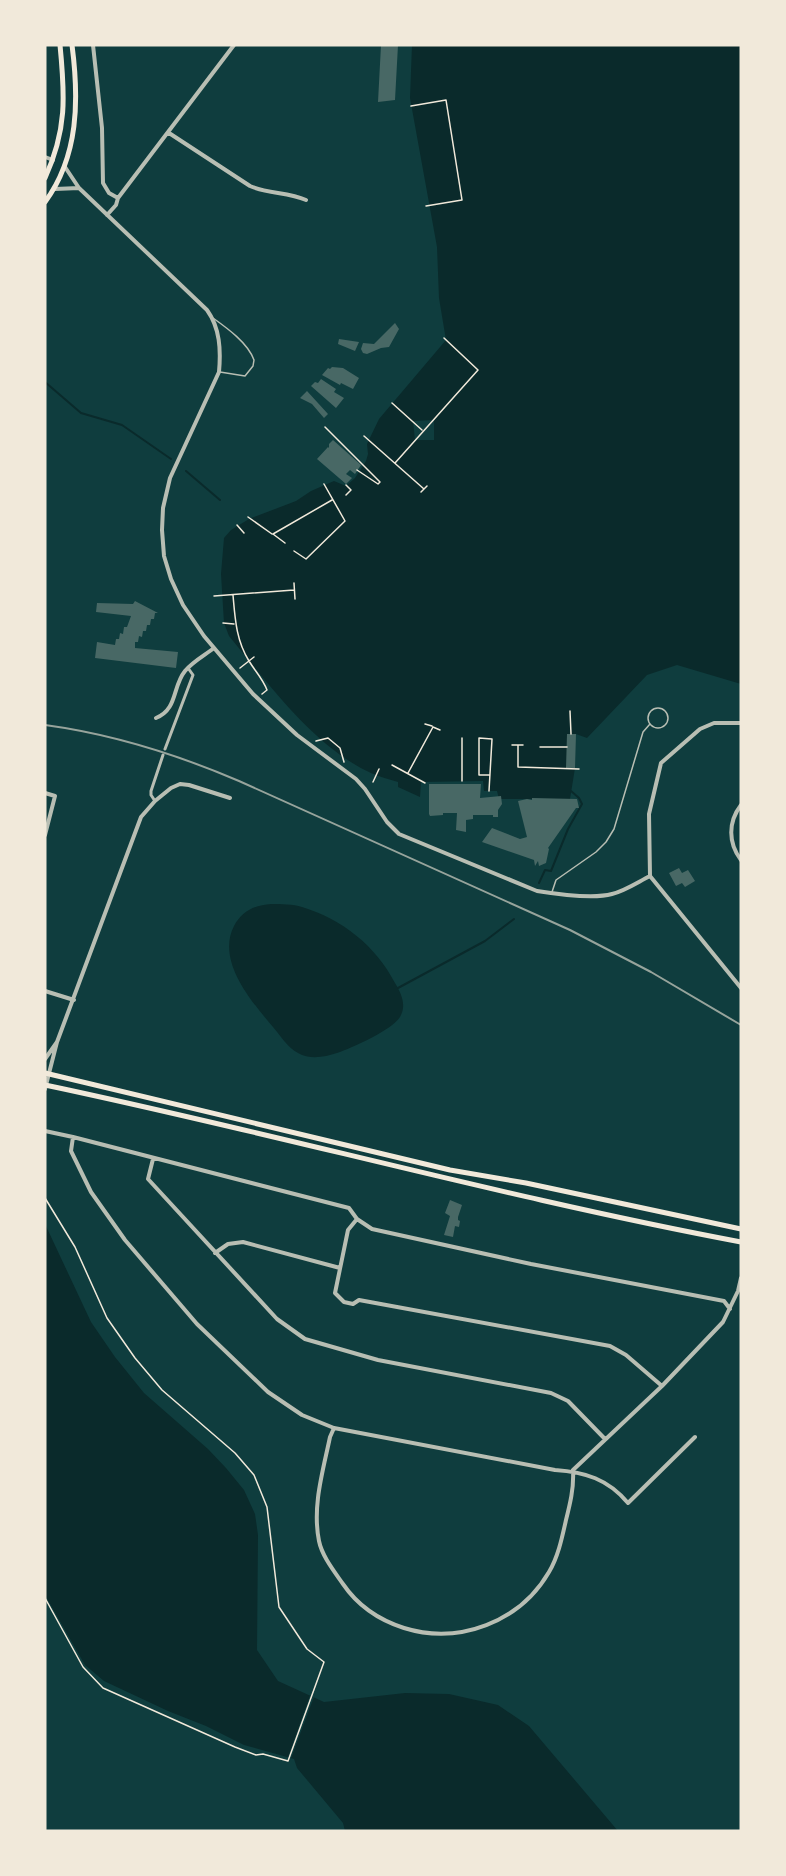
<svg xmlns="http://www.w3.org/2000/svg" width="786" height="1876" font-family="'Work Sans',sans-serif">
<style>
.water{fill:#0a2a2b}
.pier{fill:#0f3d3e}
.lines{fill:none;stroke-linecap:round;stroke-linejoin:round}
.stream{stroke:#0a2a2b;stroke-width:2}
.building{fill:#486865}
.path{stroke:#f1e9da;stroke-width:1.5}
.service{stroke:#b8beb3;stroke-width:1.5}
.pedestrian{stroke:#b8beb3;stroke-width:3}
.minor{stroke:#b8beb3;stroke-width:4}
.secondary{stroke:#f1e9da;stroke-width:5}
.rail{stroke:#97a49c;stroke-width:2}
</style>
<rect width="100%" height="100%" fill="#0f3d3e"/>
<path class="water" d="M412,45H741V684L677,665L647,675L587,738L576,734L567,768H575L570,799H499L497,791H484L483,781L421,782L420,797L398,787V782C389,779 380,777 371,773C314,747 268,683 229,636L224,623L221,574L224,538L231,530L249,519L296,501L311,491L334,481L346,486L355,478L366,461L368,454L367,444L379,419L446,340L439,298L437,247L410,98Z
M271,904C281,904 293,904 302,907C342,919 376,946 395,983C401,993 407,1005 400,1017C392,1030 352,1048 337,1053C325,1057 310,1060 298,1053C288,1048 280,1035 273,1027C252,1002 216,961 234,926C242,911 255,905 271,904Z
M45,1224L91,1322L115,1357L144,1393L208,1449L226,1468L244,1490L255,1514L258,1535L257,1650L278,1681L324,1702L405,1693L449,1694L498,1705L529,1726L618,1831H345L343,1823L297,1768L294,1759L244,1745L206,1726L168,1711L104,1681L85,1665L45,1595Z"/>
<path class="pier" d="M434,420V440H415L413,421Z
M311,1693L315,1694L290,1761L287,1760Z"/>
<g class="lines">
<path class="stream" d="M45,382L81,413L122,425L171,459
M186,471L220,500
M539,883L545,870L551,871L568,829L582,804L579,798L571,791
M398,988L485,941L514,919"/>
</g>
<path class="building" d="M381,45H398L395,100L378,102Z
M395,323L399,329L389,347L381,348L367,354L363,353L361,349L363,343L374,344Z
M339,339L359,342L355,351L338,344Z
M332,367L343,368L359,378L353,389L341,383L340,385L322,375L328,368L330,369Z
M321,379L336,389L334,392L344,398L336,408L311,386L315,382L318,383Z
M307,391L328,414L324,418L312,404L300,398Z
M333,440L361,465L355,474L350,470L346,474L352,478L346,484L317,459L328,447L329,448V444Z
M135,601L158,613H155L154,619H151L150,625H147L146,631H143L142,637L139,636L138,642H135V648L178,652L176,668L95,658L97,642L115,645L116,639H119L120,633L123,634L124,627H127L131,616L96,612L97,603L133,604Z
M567,734H576L575,768H566Z
M429,784H481L480,798L501,796L502,804L498,810V817H493V815H473V819L466,820V832L456,830L457,813H443V815L430,816L429,814Z
M532,798L577,799L579,808H576L548,848L549,849L546,863L539,866L538,861L535,866L534,860L482,842L492,828L520,839L527,837L518,801L527,799L532,800Z
M679,868L682,873L688,870L695,881L685,887L682,883L676,886L669,873Z
M450,1200L462,1205L458,1217V1220L460,1221L459,1227L455,1226L453,1237L444,1235L450,1216L445,1213Z"/>
<g class="lines">
<path class="path" d="M411,106L446,100L462,200L426,206
M392,403L422,430
M325,427L380,482L378,484L357,470
M364,436L424,489
M395,463L478,370L444,338
M346,485L351,490L346,495
M421,492L427,486
M248,517L272,534
M237,525L244,533
M285,543L273,534L332,500
M294,551L306,559L345,521L324,484
M294,583L295,599
M233,595C235,618 236,640 249,661C255,671 263,679 267,690L262,694
M214,596L294,590
M223,623L234,624
M240,668L254,657
M570,711L571,734
M425,724L432,726
M316,741L328,738L340,748L344,762
M512,745H523
M518,745V767L579,769
M540,747H567
M392,765L425,783
M408,773L433,727L440,730
M462,781V738
M373,782L379,769
M489,791L492,739L479,738V775H490
M45,1198L75,1247L107,1318L135,1358L162,1390L235,1453L254,1475L267,1507L279,1607L307,1649L324,1662L288,1761L263,1754L256,1755L235,1747L103,1688L83,1667L45,1598"/>
<path class="service" d="M213,318C227,328 248,343 254,360L253,366L245,376L220,372
M648 718a10 10 0 1 1 20 0a10 10 0 1 1-20 0Z
M552,892L556,880L596,852L606,842L614,829L643,732L650,724"/>
<path class="pedestrian" d="M165,749L193,675L188,668
M155,801L151,795V791L163,755"/>
<path class="minor" d="M93,45L102,128L103,183L109,193L118,198L116,205L107,215
M169,133L250,186C268,194 288,192 306,200
M45,157L53,160
M65,167L79,188L207,310C220,328 221,350 219,372L170,478L163,508L162,530L164,556L171,579L183,605L204,636L253,694L297,735L356,779L365,789L387,822L399,834L537,891C556,894 594,899 612,894C625,891 638,882 650,876
M55,189L79,188
M118,198L234,45
M156,718C178,709 172,687 185,671C192,662 205,655 214,648
M741,723H714L700,729L661,763L649,814L650,876L741,988
M45,793L55,796L45,835
M741,805C728,822 728,843 741,860
M45,991L74,1000
M45,1059L57,1042
M45,1089L57,1042L141,817L155,801L171,788L180,784L189,785L230,798
M45,1131L73,1137L71,1151L91,1192L125,1240L197,1324L268,1392L302,1415L334,1428L555,1470C585,1472 608,1479 628,1503L695,1437
M73,1137L349,1208L357,1219L372,1229L531,1264L724,1301L730,1309
M153,1159L148,1179L277,1319L305,1339L378,1360L551,1393L568,1401L605,1439
M357,1219L348,1230L335,1293L344,1302L353,1304L359,1300L610,1346L626,1355L662,1386
M215,1253L228,1244L243,1242L340,1268
M334,1428L330,1437C323,1471 312,1506 319,1541C322,1556 334,1571 343,1584C358,1606 379,1620 404,1628C459,1645 520,1622 549,1572C558,1557 562,1538 566,1520C570,1504 574,1488 573,1471
M573,1470L662,1386L723,1322L738,1291L741,1278"/>
<path class="secondary" d="M45,178C67,130 65,96 60,45
M45,202C79,156 79,99 72,45
M45,1073L450,1170L526,1183L741,1229
M45,1085C278,1134 507,1198 741,1242"/>
<path class="rail" d="M45,725C112,734 176,754 239,781L570,930L651,972L741,1025"/>
</g>
<rect width="786" height="1876" fill="none" stroke="#f1e9da" stroke-width="93"/>
</svg>
